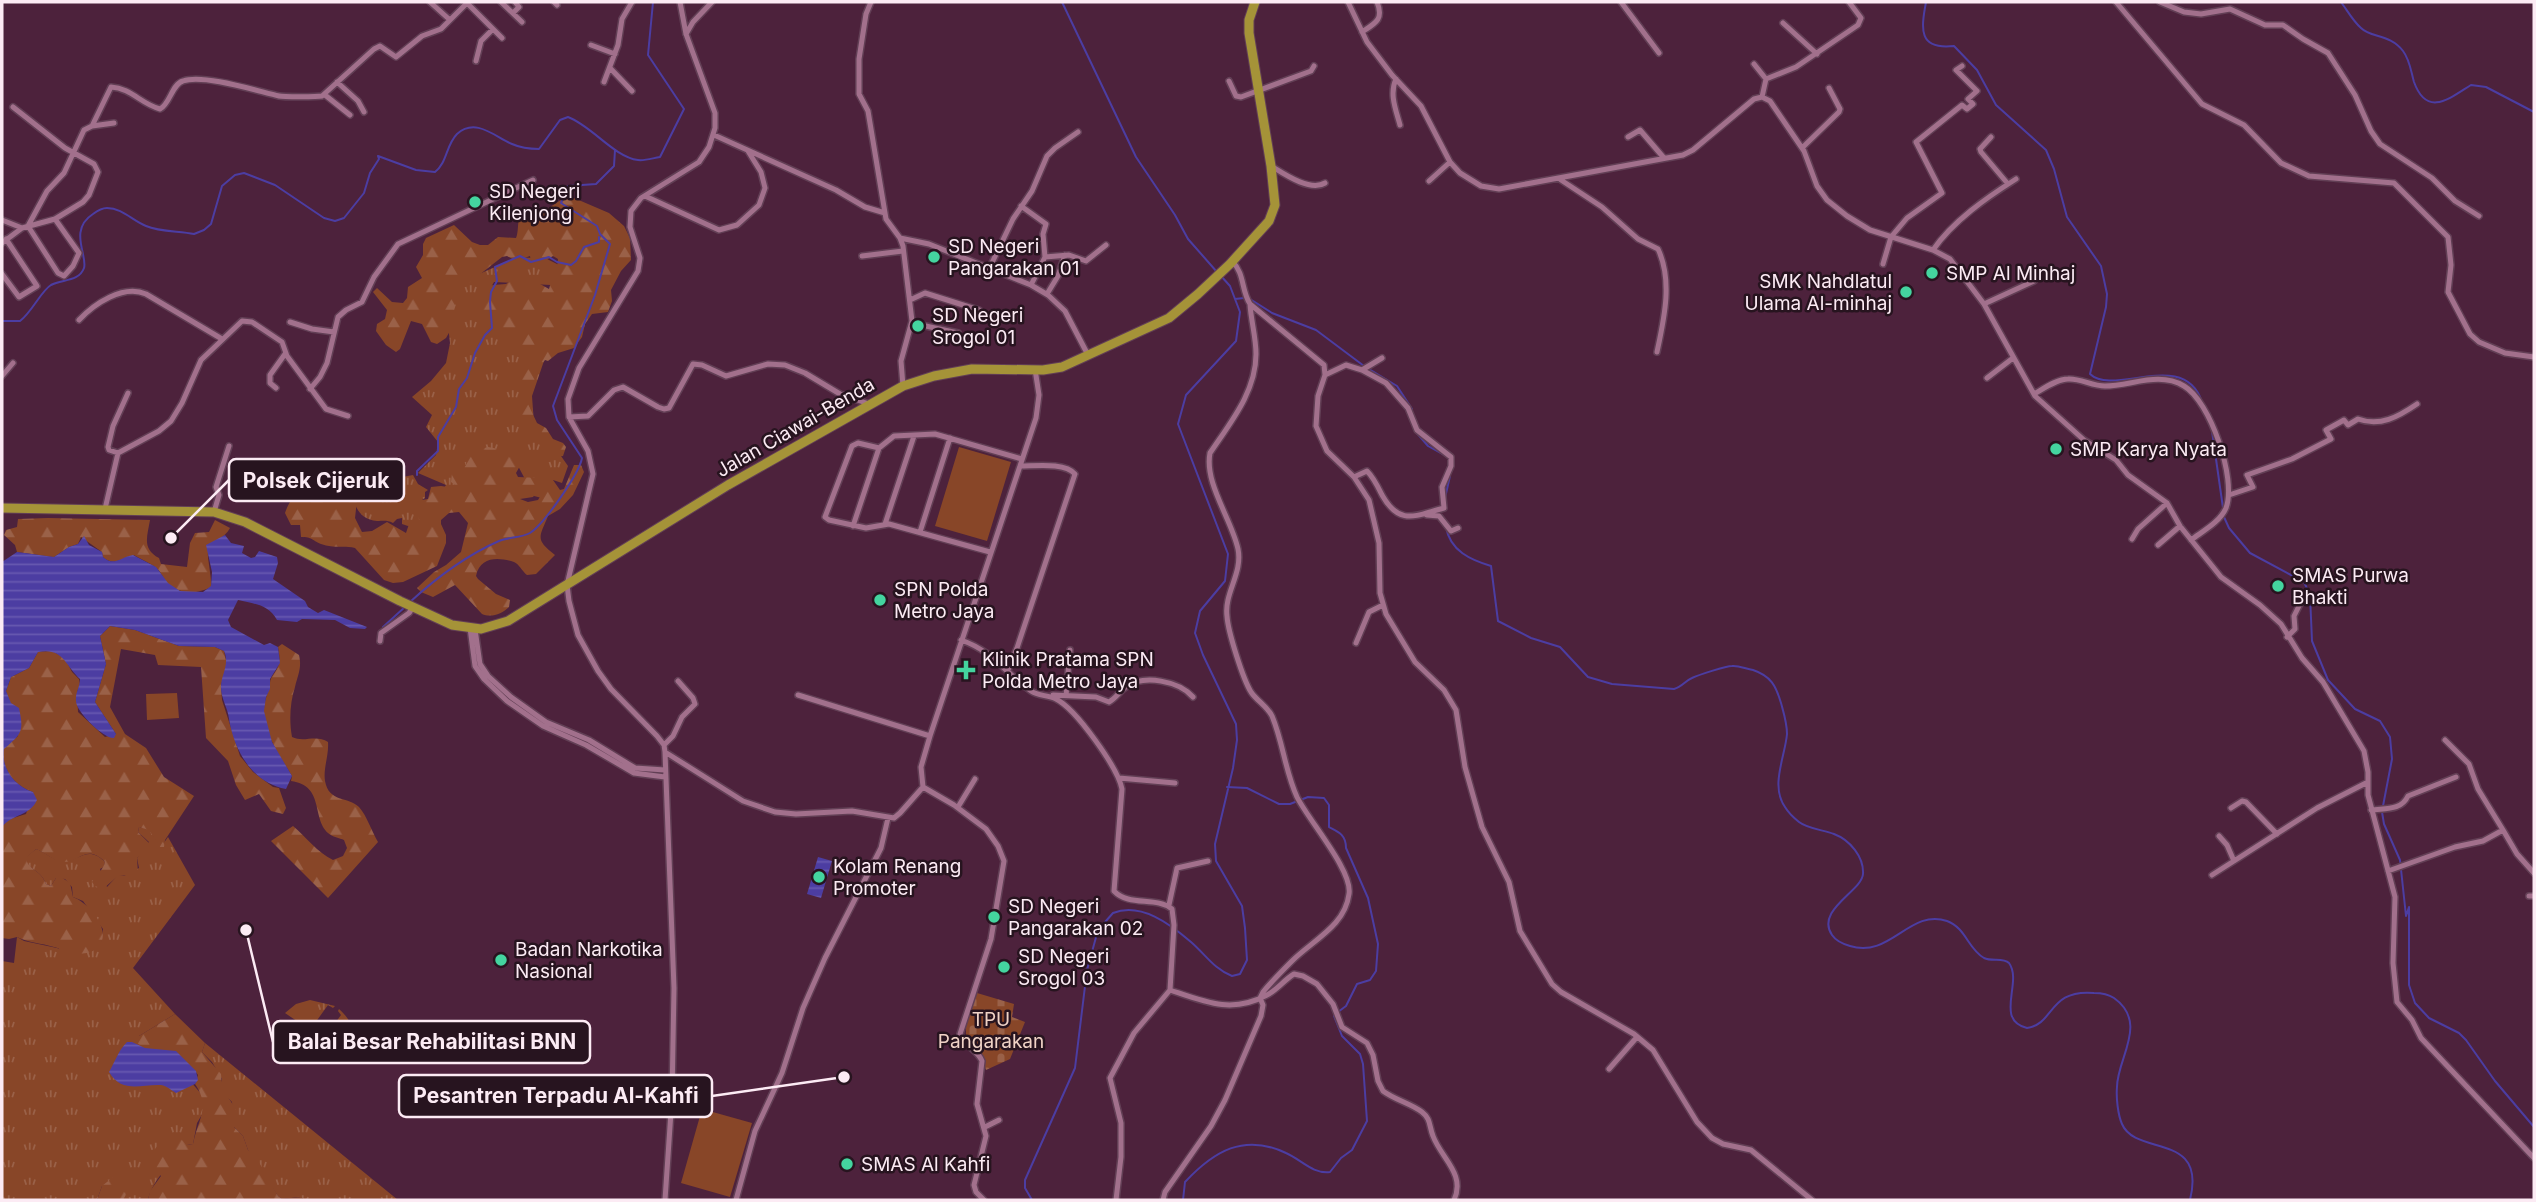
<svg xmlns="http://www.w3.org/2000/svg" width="2536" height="1202" font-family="Inter,sans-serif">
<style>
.grass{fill:url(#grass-tufts)}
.forest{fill:url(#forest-firs)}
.cemetery{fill:url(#cemetery-stones)}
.pitch{fill:#884628}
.water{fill:url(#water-rules)}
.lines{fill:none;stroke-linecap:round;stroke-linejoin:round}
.stream{stroke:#4c3da2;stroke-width:2}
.minor-casing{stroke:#623f55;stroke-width:8}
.trunk-casing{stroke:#623f55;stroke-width:11}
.minor{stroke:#a2708c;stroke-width:5}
.trunk{stroke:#a59338;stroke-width:9}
.poi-dot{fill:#44d49f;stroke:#27141f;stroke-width:2.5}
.labels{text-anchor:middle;stroke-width:5;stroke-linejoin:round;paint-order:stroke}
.poi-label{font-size:19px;fill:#fcebf4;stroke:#27141f;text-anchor:start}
.street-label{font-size:19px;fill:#fcebf4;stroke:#27141f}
.park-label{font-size:19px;fill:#f0d3c6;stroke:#27141f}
.leader{fill:none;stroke:#fcebf4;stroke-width:2.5}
.callout-dot{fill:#fcebf4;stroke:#27141f;stroke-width:2.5}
.callout{fill:#27141f;stroke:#fcebf4;stroke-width:2.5}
.callout-label{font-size:21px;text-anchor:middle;font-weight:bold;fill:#fcebf4}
</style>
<defs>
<pattern id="grass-tufts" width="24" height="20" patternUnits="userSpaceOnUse" patternTransform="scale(1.75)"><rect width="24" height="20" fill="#884628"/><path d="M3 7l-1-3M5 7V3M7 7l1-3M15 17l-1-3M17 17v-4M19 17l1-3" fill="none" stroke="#9a6148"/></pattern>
<pattern id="forest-firs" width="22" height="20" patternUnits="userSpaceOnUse" patternTransform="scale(1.75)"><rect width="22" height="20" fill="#884628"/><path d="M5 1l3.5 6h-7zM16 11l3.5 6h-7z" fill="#9a6148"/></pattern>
<pattern id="cemetery-stones" width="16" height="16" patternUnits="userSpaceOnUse" patternTransform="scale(1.75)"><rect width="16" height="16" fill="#884628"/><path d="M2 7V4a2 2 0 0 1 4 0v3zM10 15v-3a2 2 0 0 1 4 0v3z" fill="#9a6148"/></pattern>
<pattern id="water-rules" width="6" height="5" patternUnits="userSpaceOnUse" patternTransform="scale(1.75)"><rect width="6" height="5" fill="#4c3da2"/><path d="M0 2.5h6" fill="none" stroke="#6759b0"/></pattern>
</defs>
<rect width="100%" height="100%" fill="#4d223c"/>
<path class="grass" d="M518,257L547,259L559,265L551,285L494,282L481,304L546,355L532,396L534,425L542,429L568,466L562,483L553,480L542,498L534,496L517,464L466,493L444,488L446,485L418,473L436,455L438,442L426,427L432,415L412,397L431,381L446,363L450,343L448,325L455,298L463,281Z
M413,475L418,484L428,490L425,492V498L422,500L420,524L408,526L402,524V518L397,519L393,523C387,520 384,521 377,521C356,519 352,501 353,483L377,482Z
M139,827L149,829L161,847L168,837L195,885L133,968L175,1014L139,1036L164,1051L203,1096L204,1111L197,1123L193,1144L187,1145C173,1161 152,1180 148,1200H123L124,1196L102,1186L97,1200H2V961L14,963L17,937L24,941L57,948L69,953H84L101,942L103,929L83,901L73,897L72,887L65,879L56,878L51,886L46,884C40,868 28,871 25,858L36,849C45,852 52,860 62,861C80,862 87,844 105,862L104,867L100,869L107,887L118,875L124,876L139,868L137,858L149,842L138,832Z
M310,1000L335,1006L333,1008L328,1005L310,1030L285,1013L296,1004Z
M339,1009C355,1023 358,1040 350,1059L323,1040L341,1015L338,1011Z
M205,1043L398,1200H305L300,1197L282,1199L278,1196L248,1150L243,1136L234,1127L232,1102C226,1096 219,1089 222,1079L212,1062L202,1052Z"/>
<path class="forest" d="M564,198H574L609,213L624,226L630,238L631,260L621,271L611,290L612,301L608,312L592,314L585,324L582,337L574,348L558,353L548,361L545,360L535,374V384L530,390L528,404L537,423L546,428L553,439L563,443L566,447L563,456L556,457L536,440L531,429L517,420L514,413L520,397L516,380C523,373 527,365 533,356V352L529,349C507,354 508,343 494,332C487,327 481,324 476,316L480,296L486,288L493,285L506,284L516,278L526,276L549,289L551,282L549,276L557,267L558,259L553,256L538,265L531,262L530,256L516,261L507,256L502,257L460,290L454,306L450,331L446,338L437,344L431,342L422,324L411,321L400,349L396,352L386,345L376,331L377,324L385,319L387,310L373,292L377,288L392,302L403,303L407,298L408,287L422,278L416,267L423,255V244L426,238L454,225L472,242L480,245H488L498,237L516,238C520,230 515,215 526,210C531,208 538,211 544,211Z
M488,447C500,449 515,454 521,464L516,473L518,477L539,478L545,481L533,497L520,499L528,502L538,500L550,480H553L560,490L564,489L574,465H581L584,472L573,495L560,509L548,516C539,538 535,539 555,555L536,574L527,575C522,571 519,564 514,562C499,557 480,556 476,576L478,579L496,594L510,600L509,607C502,614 491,618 482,614L455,585L433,597L421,592L417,588L434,572L446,565L461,552L468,523L459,512L449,513L441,520V524L446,535V543L437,566L403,582L393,583L384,580L355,548C344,545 335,549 321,544C311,540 313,537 301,537L300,525H291L285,513C290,498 307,475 323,473L334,478L340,484L338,495L340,497L351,496L357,500L355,518L362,532L372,531L387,522L406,533L410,521L419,520L417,504L422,500L428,499L431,487L441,486L460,489L451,482L452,473L459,466H466C466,454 478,449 488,447Z
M48,518L150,520C147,537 142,549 159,558L161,564L187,567L190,543L195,533L209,532L215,520L230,528C225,538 212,542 208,553C207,556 212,579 211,587C198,594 181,595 168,584C163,578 161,571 154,566C148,562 140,559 134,555C121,558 114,567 103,557L102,552L81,537L78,544L69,547L54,557L17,552L15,545L4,535L6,530L17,527L18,519Z
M110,626L135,630L179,646L215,647L224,651L227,665L221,685L222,700L240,756L253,772L273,787L279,788L286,808L283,814L271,811L259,794L245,800L236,785L228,761L206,738L201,667L158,665L155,655L121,649L110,707L125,734L146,748L164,777L194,796L165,840L164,847H160L149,830L139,827L138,832L152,846L149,854L140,855L137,858L138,873L133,875L118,876L103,889L95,886L92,882C96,875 104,869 105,862C86,843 80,863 62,862C53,861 45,852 36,849L26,858C28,871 40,868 46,884L51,886L56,878L61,877L70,883L73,897C93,905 118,939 91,952C86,954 69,955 64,952C56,949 63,949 54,947C41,943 29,943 17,937L9,939L2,938V827L7,820L26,814L33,792C14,786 1,768 3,749L18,736L6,691L11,677L29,668L38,652L52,651L65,658L72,672L79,679L80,684L77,692L78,712L105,737L116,734L95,702L106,664L100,636Z
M282,644L299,655C302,668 298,674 295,687C290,702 289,721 292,737C304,743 316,734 328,742C329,756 323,768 325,781C329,803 348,796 359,807C367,816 372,832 378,842L328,898L271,841L293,826C307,838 317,852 333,860L343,856L347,848L344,840C340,838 332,837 328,833C311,817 325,786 291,781L292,776C280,756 263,733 264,709C264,700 269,692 270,683C270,676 278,671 279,663C280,658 279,652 278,647Z
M175,1014L205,1043L202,1052L221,1074C222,1096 232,1098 239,1117L234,1127L243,1136L248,1150L256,1157L278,1196L282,1199L301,1197L305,1200H148L150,1191L161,1176L154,1168L151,1154L166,1135L176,1134L187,1145L193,1144C198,1119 211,1107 195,1084L198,1075C195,1070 191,1067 187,1063C170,1043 155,1057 137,1043L139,1036Z
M117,1174L126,1178L130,1187L123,1200H97L102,1186Z"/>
<path class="cemetery" d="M977,993L1014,1004L1012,1017L1025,1022L1010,1059L986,1070L981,1055L966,1044V1020Z"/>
<path class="pitch" d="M959,447L1011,462L987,541L935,526Z
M177,693L179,718L147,720L146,694Z
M702,1109L752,1123L730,1197L681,1183Z"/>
<path class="water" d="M225,535L231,543L244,546L242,553L251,558L255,557L259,551L277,557L278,563L273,579L305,601L308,607L318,613L324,610L367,627L365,629L350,628L335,620L302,619L297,622L277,620C268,604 254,604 238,600L228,620L231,627L264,645L270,643L278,647L280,663L270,679V689L266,697L264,711L272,742L292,776L286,789C252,783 234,750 229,719C228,708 221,699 221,687C221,674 230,665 224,651L215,647L179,646L135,630L110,626L100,636L106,664L95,702L116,734L114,738C104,739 76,712 76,701C75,693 80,687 80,679C65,665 63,647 38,652L29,668L11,677L6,691L11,703L19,708C24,732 22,733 4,749C1,768 14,786 33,792L37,800C30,816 12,814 2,827V562L17,552L54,557L69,547L78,544L84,536L89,545L102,552L103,557C114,567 121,557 133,555L156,567L168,583L180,591L203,592L211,586L212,572L206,545Z
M818,857L832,861L821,898L807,894Z
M127,1042H132L145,1048L176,1051L196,1071L198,1080L195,1084L176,1093C171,1090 167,1086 161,1085C141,1084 122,1094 109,1072C115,1062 118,1051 127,1042Z"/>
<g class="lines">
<path class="stream" d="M1062,2L1136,157L1175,215L1188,239L1217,272
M1926,2C1921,29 1918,50 1954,46L1977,70L1996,105L2046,150L2054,169L2067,217L2101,266L2107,294L2106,307L2090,374C2114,397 2184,348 2202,402
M2341,2C2347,10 2353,21 2361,28C2371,38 2390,34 2403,51C2410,60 2411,72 2414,82C2427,118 2450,98 2471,85L2486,87L2534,112
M1235,299L1244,298
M1250,299L1272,313L1316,330L1364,366
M2,321H20C32,312 41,291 51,285C62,279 79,282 84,268C88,256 68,230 93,214C97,211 102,208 107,208C122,208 133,221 146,226C160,232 179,231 194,234L204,230L211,224L222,186L235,175L244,173L275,185L324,218L335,221L344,218L364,193L370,173L379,159L378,156L416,170L435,172C447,163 446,145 457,134C476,117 495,137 512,144C521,148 530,149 539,149L560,120L568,117C592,126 614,157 638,160C645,161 653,158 660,157L684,109L648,55L653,2
M1369,369L1397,386L1412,409
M2212,431L2223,508
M1416,432L1428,446L1446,456
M417,475V471L438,451V437L456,407L459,389L467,378L475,353L485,335L492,328L490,302L491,292L497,281L495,267L520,256L531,262L549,257L557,262L571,265L576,261L584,247L599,242V237
M1445,498L1450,476
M2224,517L2229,528L2250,553L2304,582L2310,595L2312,641L2328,680L2355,709L2380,721L2390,737L2392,759L2383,806
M1446,527C1450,551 1471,560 1491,566L1498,621L1531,638L1560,647L1588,677L1612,684L1674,689C1682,687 1685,681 1692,678C1698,675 1726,666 1732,666C1738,665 1746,669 1753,670C1771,676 1776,686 1781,703C1784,714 1787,723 1787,734C1785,757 1770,786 1785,807C1788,812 1794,818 1799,822C1808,829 1824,830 1834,834C1850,840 1864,857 1863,874C1862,891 1815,910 1832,935C1836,941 1843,944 1850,946C1890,959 1910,908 1947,921C1966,928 1968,949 1984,958C1992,962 2003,957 2009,963C2023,982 1994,1020 2027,1028C2055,1024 2048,989 2094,993C2100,993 2108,994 2114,998C2149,1023 2117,1058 2117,1087C2116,1098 2118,1115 2122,1124C2136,1157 2207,1131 2190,1200
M410,602C435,579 467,555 499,541C508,537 521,538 530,533C544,524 579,474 582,458L557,420L553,406L595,295L610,244L600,234L597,226L561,203L568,186L596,184L614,166L615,150
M383,627L406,606
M1227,787L1247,788L1279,804H1290L1308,797L1324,798L1329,805V827C1339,832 1346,835 1346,848L1368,898L1378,944L1376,971L1370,980L1357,984L1346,1006L1338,1012
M2382,812L2384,824L2400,860L2406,916L2409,907V985L2415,1003L2429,1018L2459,1033L2466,1040L2495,1081L2534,1127
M1032,1200L1025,1188V1180L1075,1068L1087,970L1098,930L1113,913C1141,902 1170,924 1191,942C1205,954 1214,969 1232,976L1240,974L1247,960L1245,928L1242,906L1216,861L1215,844L1233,768L1237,740L1236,724L1203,655L1195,633L1200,611L1225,581L1228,554L1178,424L1186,395L1236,341L1240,312L1230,286L1221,276
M1183,1200L1185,1182C1214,1151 1244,1133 1286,1153C1302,1160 1312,1174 1330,1172L1341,1158L1352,1150L1367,1121L1363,1064L1360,1054L1342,1036L1334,1016"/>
<defs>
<path id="minor" d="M430,2L450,20L468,2
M466,2L502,38
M501,2L522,22
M554,2L557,5
M680,2L686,34L715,113V128L709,147L699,162L641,198L631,211L630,227L640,258L638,271L579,368L568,399L569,417L588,451L593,474L567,585L569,601L578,635L598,671L611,689L657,736L664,745L665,752L743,801L775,812L796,814L852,811L894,818L900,813L923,787L921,767L930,736L1036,418L1039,395L1035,369
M871,2L866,14L859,59V94L868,111L886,219L900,238L903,246L912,321L901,361L903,386
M1348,2L1367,42L1392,75L1421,106L1450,162L1460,173L1481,186L1499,189L1683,155L1693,150L1754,99L1762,97L1770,101L1804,151L1817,186L1827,200L1847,216L1870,230L1933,250L1950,259L1984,304L2035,396L2084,440L2116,460L2128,475L2167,503L2180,526L2221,577L2260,605L2281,624L2302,658L2323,682L2364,751L2368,772V795L2395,897L2393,963L2397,1002L2412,1020L2421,1038L2534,1158
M1621,2L1659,53
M2116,2L2202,104L2244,125L2281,163L2309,176L2394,183L2448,237L2451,265L2448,292L2470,334L2479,342L2505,353L2534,357
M2160,2L2184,12L2201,14L2230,9L2265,25H2283L2303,39L2328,53L2355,95L2371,131L2380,144L2432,178L2455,201L2479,216
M513,13L519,7L515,2
M1783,23L1817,54
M1362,32C1376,23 1384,19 1377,2
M686,34L693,22L712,2
M591,45L615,54
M476,61L481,41L493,29
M1754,64L1766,79
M610,68L632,91
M1396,79C1389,94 1396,110 1400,125
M1229,81L1236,96L1241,97L1311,71L1314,66
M337,82L358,101L364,112
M604,82L618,45L622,19L632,2
M325,95L350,115
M1762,97L1766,79L1796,67L1858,25L1861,18L1849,2
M92,126L111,87C131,88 141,104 160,109C170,104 172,84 183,81C204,74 257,91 279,96C283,97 317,97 322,96L374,49L380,46L396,57L422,36L441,29L450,20
M714,135L836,190L865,207L885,213
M1628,137L1640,130L1664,158
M1991,137L1980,149L1981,152L2008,184
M1802,148L1839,112L1840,109L1829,88
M1271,166C1284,174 1310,192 1325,183
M1561,180L1602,207L1638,239L1658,249C1673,281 1664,319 1657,352
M1429,181L1450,162
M645,196L719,230L737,225L759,205L765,188L761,172L748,151
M1021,206L1046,224L1043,234L1045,257L1031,285
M55,219L79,253L73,266L64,276L58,273L28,226L47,191L64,173L84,130L92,126L114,123
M2,220L22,228
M900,238L929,244L1031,285L1048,295L1065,311L1088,355
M2,243L22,228L55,219L83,202L89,195L98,172L94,164L65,148L13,107
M1933,250C1953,221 1986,198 2016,179
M862,256L903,251
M1045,257L1069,255L1086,261L1106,245
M1232,261C1245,274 1241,290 1250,304L1324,365L1325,375L1318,396L1316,426L1327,451L1354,477L1369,500L1379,543L1380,593L1386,614L1415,662L1444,690L1456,710L1465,767L1482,827L1509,882L1520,931L1552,984L1561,992L1634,1034L1653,1050L1697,1122L1712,1138L1723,1144L1751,1150L1812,1200
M1883,264L1891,237L1907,218L1942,193L1916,142L1962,105L1967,109L1973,104L1968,99L1977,91L1956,70L1962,66
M989,269L1013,219L1032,191L1047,156L1055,148L1078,132
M2,274L19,297L37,286L6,239
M1047,294L1058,276L1065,255
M910,300L925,293L979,310
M1984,304L2034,281
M79,320C94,304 123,284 146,294L222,339
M290,322L312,329L334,332
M912,323L958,333
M1325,375L1346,365L1362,370L1382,358
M2,376L13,363
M1987,378L2013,358
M276,388L270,383V375L285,354
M310,389L320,377L327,363L338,317L346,310L362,302L374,277L398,244L533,180
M2034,394C2043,389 2057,379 2068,379C2080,378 2092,386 2105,386C2131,386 2159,371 2184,386C2210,401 2237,479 2226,508C2220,522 2203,531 2191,540
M569,417L588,416L614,390L623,387L658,407L664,409L669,408L693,364L702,365L726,376L768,364L785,365L805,373L840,394L869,404
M118,453L109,450L108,447L113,426L128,393
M1354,477L1367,471C1374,478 1378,487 1382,495C1400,527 1416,515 1444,508L1442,487L1451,466V457L1417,430L1408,408L1386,383L1362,370
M2229,495L2253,487L2247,475L2292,459L2331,439L2326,430L2344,420L2348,425L2358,419C2380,427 2398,417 2417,404
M105,509L118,453L159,431L171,421L182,403L201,360L242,321L252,322L282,342L287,356L326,409L348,416
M214,512L219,495L216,487L229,446
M1427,515L1439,516L1451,531L1458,528
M885,524L914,436
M853,526L879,448
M920,532L950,438
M2132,539L2138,529L2167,503
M2158,545L2180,526
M990,552L889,524L866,528L829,520L825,517L852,446L858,443L879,448L894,436L935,434L1022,459
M470,628L475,666L484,679L507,701L543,726L586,745L634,773L665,777
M475,629L480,664L488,676L511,697L546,722L589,740L635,768L665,770
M2287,637L2295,629L2294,616L2300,604
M961,640C993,651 1005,673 1031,691C1038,696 1048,695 1056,699C1076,709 1118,768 1122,789L1114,891C1129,907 1156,896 1172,909L1174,925L1170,990C1205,1002 1232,1014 1267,995C1277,990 1284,980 1294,974L1303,976L1317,984L1333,1004L1342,1027L1367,1043L1373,1055L1378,1081L1383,1091C1395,1100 1410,1103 1422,1112C1431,1119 1429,1126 1433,1136C1441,1158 1466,1174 1454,1200
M380,641L381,633L409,613L413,607
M1356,643L1369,612L1383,605
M1008,670L1017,648L1075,474C1065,462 1035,466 1020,466
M798,695L930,736
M1053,695L1096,697L1109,702C1116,698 1120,691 1126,687C1144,674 1179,681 1193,697
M1066,696L1070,650
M2445,740L2469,764L2478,789L2503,830
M664,745L673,736L682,717L695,704L693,698L678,681
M1119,778L1175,783
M923,787L954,805L986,829L998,846L1004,861L991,939L960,1034C964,1046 978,1050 982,1061L977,1104L986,1136L974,1185L976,1192L984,1200
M958,807L975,779
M2231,808L2242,801L2246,802L2277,834
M2371,810C2385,808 2401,811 2408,796L2456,777
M2219,836L2227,845L2234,861
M2388,871L2455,847L2483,841L2503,830L2517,854L2534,873
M2212,875L2317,808L2366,783
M2529,896H2534
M1169,905L1177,868L1208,861
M1609,1069L1637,1037
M985,1127L999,1120
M665,1200L672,1097L674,988L665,752
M736,1200L755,1131L782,1073L803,1008L825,958L881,848L888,818
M1116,1200L1121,1157V1123L1110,1078L1134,1033L1170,990
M1163,1200L1165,1192L1211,1126L1225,1100L1261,1016L1263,1005L1260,998L1263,992C1272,981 1282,971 1292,961C1313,940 1345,926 1349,894C1353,871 1309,821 1297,797C1285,771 1283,742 1272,716C1267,706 1257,701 1251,692C1243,679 1228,632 1227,616C1224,593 1243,573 1238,549C1232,520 1204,483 1210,453C1230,423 1256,392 1256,354C1256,337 1251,321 1250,304"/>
<path id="trunk" d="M2,508L214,512L245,522L400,601L452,625L481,629L508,621L728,485L903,386L934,376L972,369L1043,370L1062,367L1169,318L1198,294L1230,264L1269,221L1275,205L1271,166L1249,33V20L1255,2"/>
</defs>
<use href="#minor" class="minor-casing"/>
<use href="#trunk" class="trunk-casing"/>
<use href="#minor" class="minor"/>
<use href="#trunk" class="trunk"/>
</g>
<g class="poi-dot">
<circle cx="475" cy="202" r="7"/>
<circle cx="934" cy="257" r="7"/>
<circle cx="1932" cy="273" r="7"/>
<circle cx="1906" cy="292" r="7"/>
<circle cx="918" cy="326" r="7"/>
<circle cx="2056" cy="449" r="7"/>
<circle cx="2278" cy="586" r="7"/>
<circle cx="880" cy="600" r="7"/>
<path d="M962.5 659.5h7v7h7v7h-7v7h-7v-7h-7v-7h7z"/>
<circle cx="819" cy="877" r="7"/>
<circle cx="994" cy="917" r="7"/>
<circle cx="501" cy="960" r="7"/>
<circle cx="1004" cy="967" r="7"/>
<circle cx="847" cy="1164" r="7"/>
</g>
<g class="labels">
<g class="poi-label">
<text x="489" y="198">SD Negeri<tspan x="489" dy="22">Kilenjong</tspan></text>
<text x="948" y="253">SD Negeri<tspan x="948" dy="22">Pangarakan 01</tspan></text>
<text x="1946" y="280">SMP Al Minhaj</text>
<text x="1892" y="288" text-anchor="end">SMK Nahdlatul<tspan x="1892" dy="22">Ulama Al-minhaj</tspan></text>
<text x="932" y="322">SD Negeri<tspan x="932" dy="22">Srogol 01</tspan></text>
<text x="2070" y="456">SMP Karya Nyata</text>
<text x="2292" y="582">SMAS Purwa<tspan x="2292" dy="22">Bhakti</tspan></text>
<text x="894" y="596">SPN Polda<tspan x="894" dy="22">Metro Jaya</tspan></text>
<text x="982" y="666">Klinik Pratama SPN<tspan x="982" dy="22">Polda Metro Jaya</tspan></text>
<text x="833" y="873">Kolam Renang<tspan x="833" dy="22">Promoter</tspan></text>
<text x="1008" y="913">SD Negeri<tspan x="1008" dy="22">Pangarakan 02</tspan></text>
<text x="515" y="956">Badan Narkotika<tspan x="515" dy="22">Nasional</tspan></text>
<text x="1018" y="963">SD Negeri<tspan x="1018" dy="22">Srogol 03</tspan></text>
<text x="861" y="1171">SMAS Al Kahfi</text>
</g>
<g class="street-label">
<text transform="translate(795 427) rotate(-30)" y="7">Jalan Ciawai-Benda</text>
</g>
<g class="park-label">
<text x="991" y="1026">TPU<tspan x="991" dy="22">Pangarakan</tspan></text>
</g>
</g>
<path class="leader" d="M171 538L229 480M246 930L273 1042M844 1077L712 1096"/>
<g class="callout-dot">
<circle cx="171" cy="538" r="7"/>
<circle cx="246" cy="930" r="7"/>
<circle cx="844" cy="1077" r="7"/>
</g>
<g class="callout">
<rect x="229" y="459" width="175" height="42" rx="7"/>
<rect x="273" y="1021" width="317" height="42" rx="7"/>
<rect x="399" y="1075" width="313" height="42" rx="7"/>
</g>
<g class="callout-label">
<text x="316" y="488">Polsek Cijeruk</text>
<text x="432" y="1049">Balai Besar Rehabilitasi BNN</text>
<text x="556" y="1103">Pesantren Terpadu Al-Kahfi</text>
</g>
<rect width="2536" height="1202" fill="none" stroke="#fcebf4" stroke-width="7"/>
</svg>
